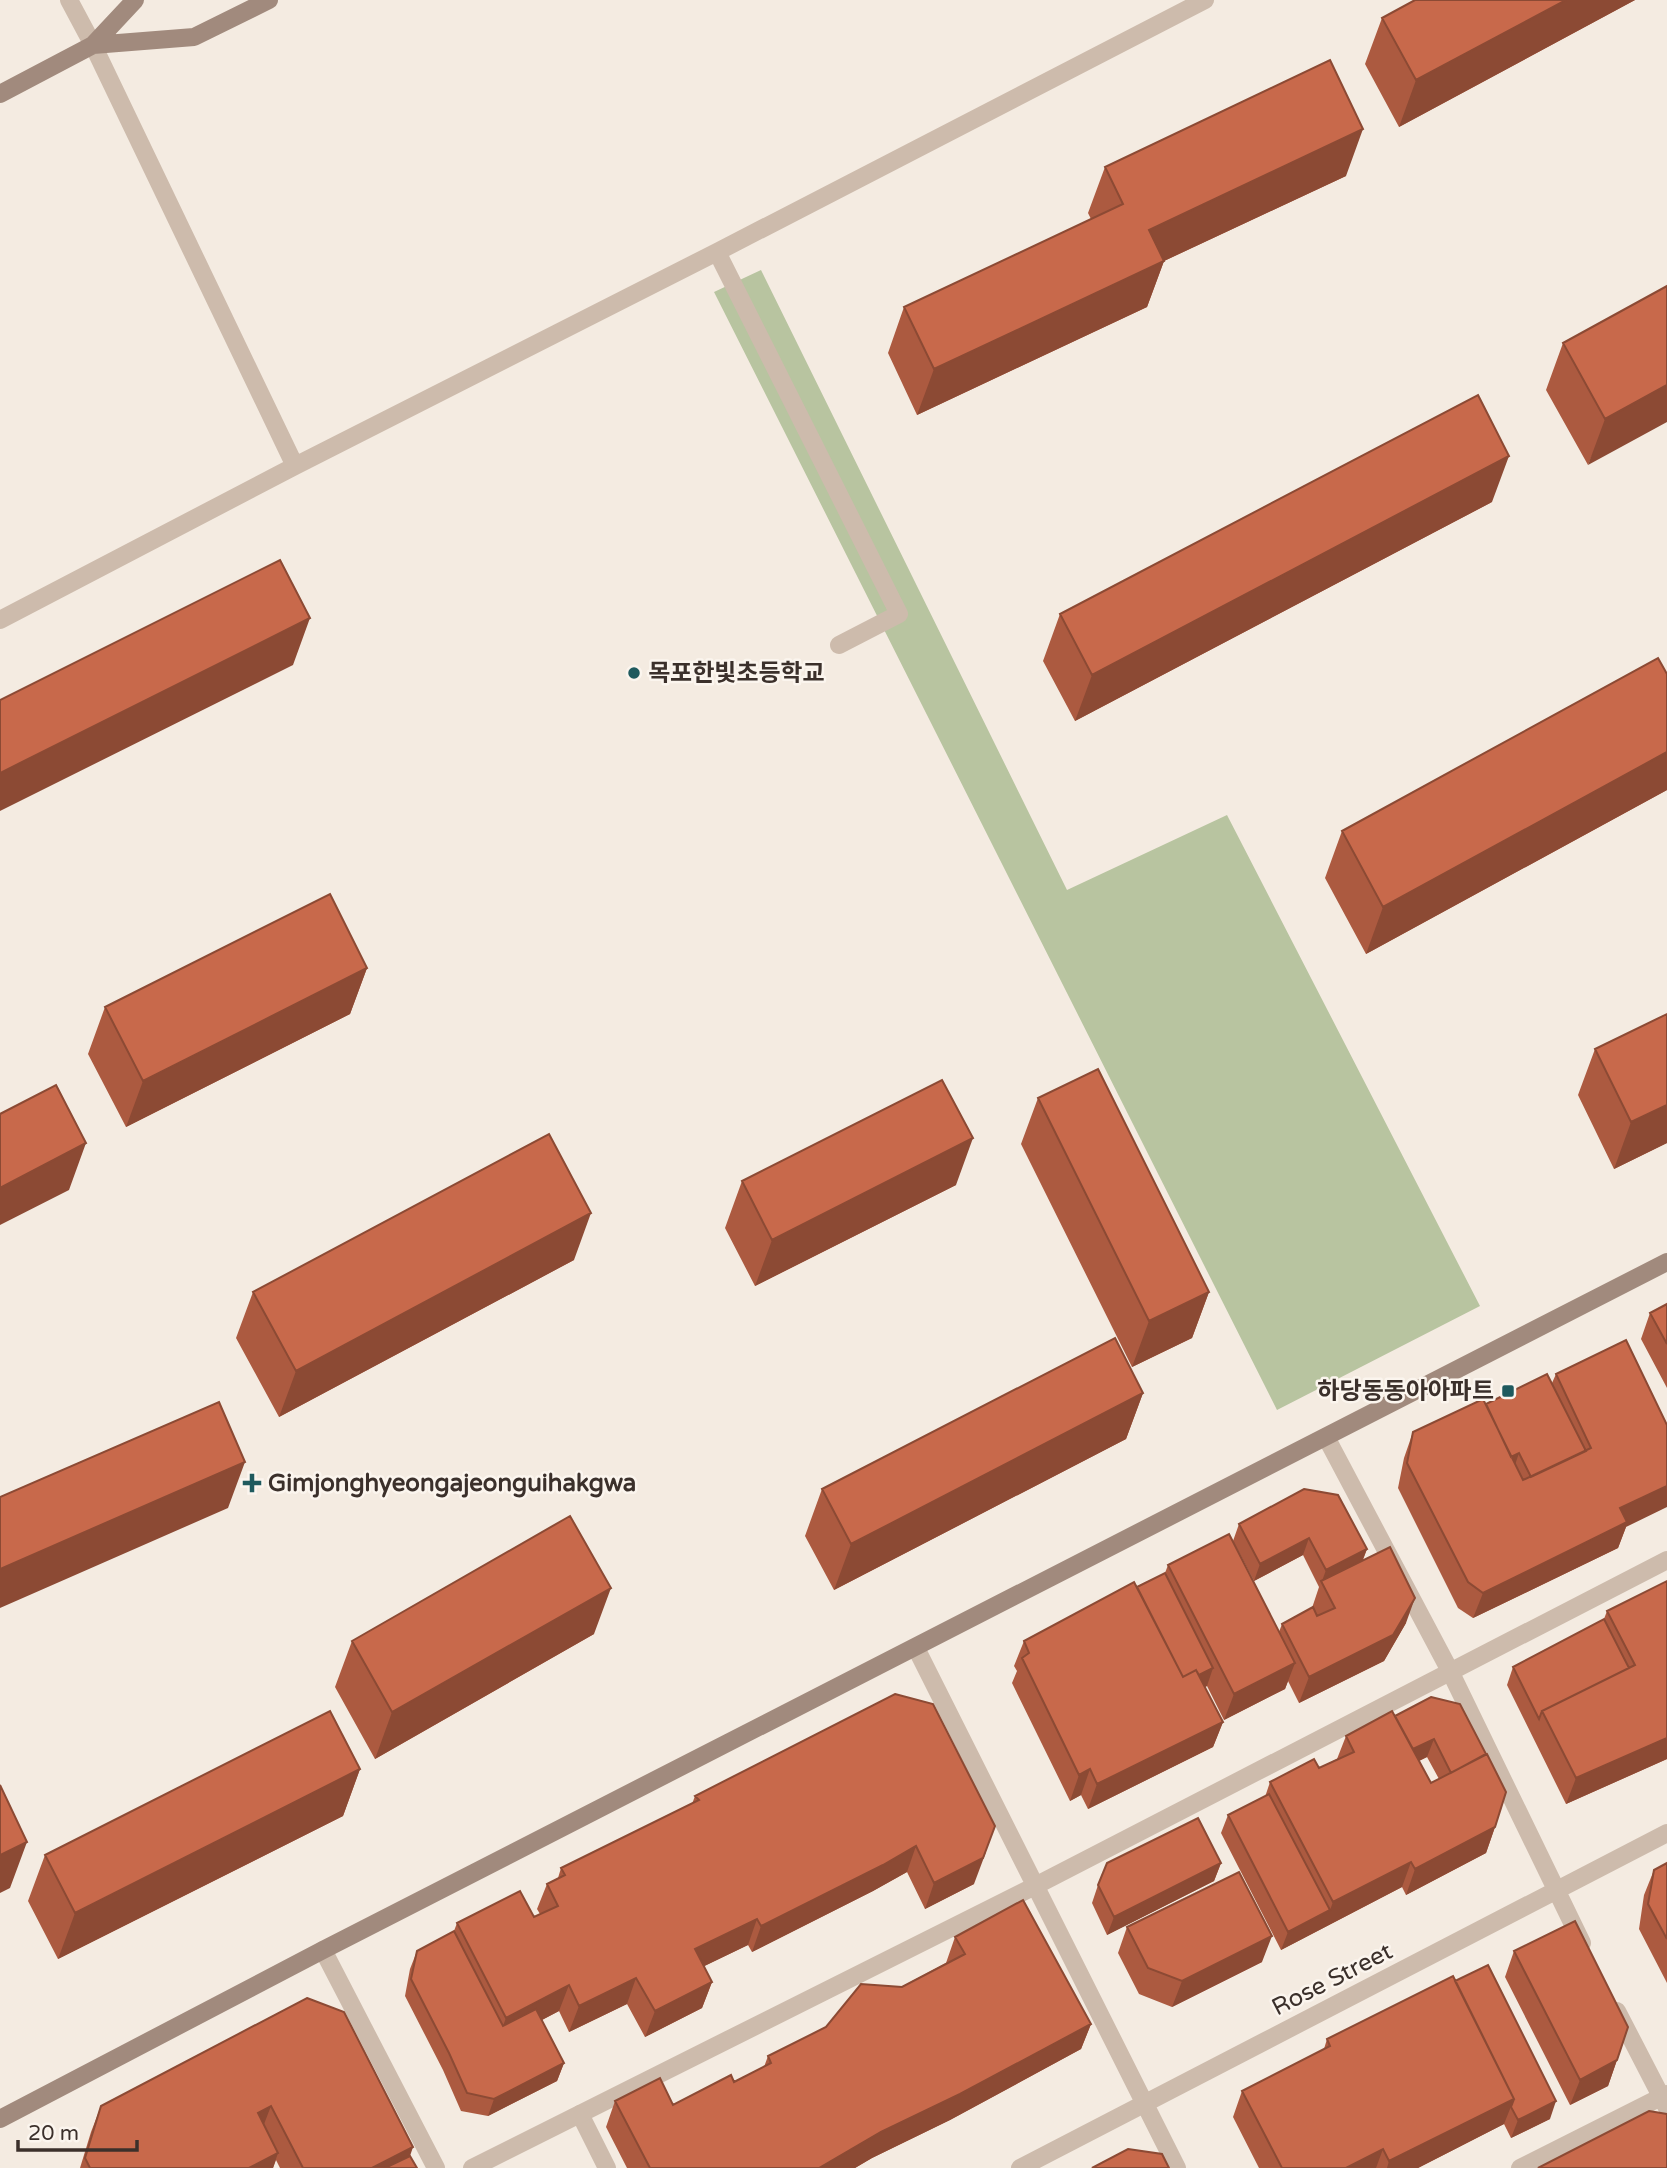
<svg xmlns="http://www.w3.org/2000/svg" width="1667" height="2168" font-family="'Varela Round','Noto Sans KR',sans-serif">
<style>
.green{fill:#b8c4a0}
.lines{fill:none;stroke-linecap:round;stroke-linejoin:round}
.lane{stroke:#cdbbac;stroke-width:18}
.street{stroke:#cdbbac;stroke-width:18}
.secondary{stroke:#a18a7d;stroke-width:18}
.wall{fill:#ac5a40;fill-rule:evenodd}
.shaded-wall{fill:#8c4a34}
.building{fill:#c8694b;stroke:#8c4a34;stroke-width:2}
.poi-dot{fill:#1f5a5e;stroke:#fbf5ee;stroke-width:2.5}
.labels{text-anchor:middle;stroke-width:5;stroke-linejoin:round;paint-order:stroke}
.poi-label{font-size:24px;font-weight:bold;fill:#3b302b;stroke:#fbf5ee;text-anchor:start}
.street-label{font-size:24px;fill:#3b302b;stroke:#fbf5ee}
</style>
<rect width="100%" height="100%" fill="#f4ebe1"/>
<path class="green" d="M761,270L1067,890L1227,815L1480,1306L1277,1410L714,292Z"/>
<g class="lines">
<path class="lane" d="M323,1950L436,2168
M580,2114L607,2168"/>
<path class="street" d="M69,0L93,45L295,466
M717,252L899,614L839,645
M0,620L295,466L717,252L1205,0
M1326,1437L1450,1671L1582,1943
M916,1648L1177,2168
M1617,2011L1667,2108
M472,2168L1035,1886L1667,1560
M1020,2168L1667,1833
M1520,2168L1667,2094"/>
<path class="secondary" d="M93,45L194,37L269,0
M0,94L93,45L135,0
M0,2119L323,1950L1667,1262"/>
</g>
<path class="wall" d="M1415,0H1635L1399,127L1365,64L1382,18Z
M1105,167L1346,176L1164,261L1147,307L917,415L888,353L904,307L1091,219L1088,213Z
M1667,286L1588,465L1546,390L1563,343Z
M1492,502L1075,721L1043,661L1060,614Z
M1667,674V790L1366,954L1325,878L1342,831Z
M367,968L350,1014L126,1127L88,1054L105,1007Z
M1667,1014V1143L1614,1169L1578,1095L1595,1049Z
M1038,1098L1209,1292L1192,1338L1132,1367L1021,1144Z
M742,1181L956,1185L755,1286L725,1228Z
M574,1260L279,1417L236,1338L253,1292Z
M1667,1304V1388L1641,1339L1650,1313Z
M1626,1340V1527L1618,1548L1473,1618L1458,1608L1398,1488L1404,1458L1413,1432L1486,1404L1552,1383L1556,1374Z
M1143,1393L1126,1439L834,1590L805,1536L822,1489Z
M1239,1524L1367,1549L1363,1560L1406,1623L1384,1661L1299,1703L1288,1681L1285,1689L1224,1720L1207,1686L1205,1687L1223,1722L1213,1747L1088,1809L1081,1795L1070,1801L1012,1683L1017,1671L1014,1666L1024,1641L1165,1573L1168,1565L1279,1632L1282,1624L1312,1608L1319,1587L1303,1555L1254,1581L1233,1541Z
M1667,1581V1759L1566,1804L1507,1685L1513,1667L1604,1619L1607,1611Z
M594,1634L375,1759L335,1687L352,1641Z
M895,1694L974,1884L925,1909L907,1872L873,1891L752,1952L748,1945L704,1966L712,1982L702,2008L645,2037L627,2004L569,2032L559,2011L542,2020L564,2063L557,2081L488,2116L461,2111L443,2070L405,1996L410,1969L417,1951L454,1931L457,1923L534,1917L540,1914L537,1909L547,1884L558,1878L561,1868L692,1804L695,1796Z
M1431,1697L1495,1827L1486,1853L1406,1895L1402,1887L1281,1950L1221,1833L1228,1815L1265,1797L1270,1782L1319,1768L1337,1759L1346,1736L1395,1716ZM1427,1757L1439,1779L1431,1783L1419,1761Z
M360,1769L343,1816L58,1959L28,1901L45,1855Z
M1221,1863L1214,1881L1107,1935L1092,1903L1098,1885Z
M1667,1863V1983L1639,1929L1644,1895L1654,1870Z
M1127,1927L1262,1962L1172,2007L1139,1994L1118,1953Z
M955,1937L1091,2024L1081,2049L950,2120L872,2158L855,2168H627L606,2127L615,2101L673,2105L734,2082L764,2067L768,2056L826,2027L946,1963Z
M1514,1951L1617,2060L1608,2086L1570,2105L1505,1977Z
M1455,1981L1550,2119L1511,2138L1504,2124L1418,2168H1259L1233,2117L1242,2091L1324,2049L1327,2039Z
M307,1998L410,2156L417,2168H280L276,2160L273,2168H80L91,2132L101,2106Z"/>
<path class="shaded-wall" d="M1566,0H1635L1399,127L1416,80Z
M1363,129L1346,176L1164,261L1147,307L917,415L934,369L1149,230Z
M1667,385V422L1588,465L1605,419Z
M1509,456L1492,502L1075,721L1092,675Z
M310,618L293,665L0,811V773Z
M1667,752V790L1366,954L1383,907Z
M367,968L350,1014L126,1127L143,1081Z
M1667,1105V1143L1614,1169L1631,1122Z
M973,1138L956,1185L755,1286L772,1240Z
M86,1143L69,1190L0,1225V1188Z
M591,1213L574,1260L279,1417L296,1371Z
M1209,1292L1192,1338L1132,1367L1149,1321Z
M1143,1393L1126,1439L834,1590L851,1544Z
M1519,1453L1513,1471L1507,1459Z
M245,1462L228,1508L0,1608V1569Z
M1667,1486V1507L1626,1527L1618,1548L1473,1618L1483,1593L1620,1508Z
M1309,1538L1303,1555L1254,1581L1260,1564Z
M1367,1549L1360,1566L1322,1581L1326,1570Z
M611,1588L594,1634L375,1759L392,1712Z
M1415,1598L1406,1623L1384,1661L1299,1703L1309,1677Z
M1295,1663L1285,1689L1224,1720L1234,1694Z
M1213,1668L1207,1686L1174,1702L1180,1685Z
M1223,1722L1213,1747L1088,1809L1097,1784Z
M1667,1738V1759L1566,1804L1576,1778Z
M1434,1739L1427,1757L1400,1770L1407,1752Z
M360,1769L343,1816L58,1959L75,1913Z
M1090,1769L1081,1795L1070,1801L1079,1775Z
M1495,1827L1486,1853L1406,1895L1415,1869Z
M27,1842L10,1888L0,1893V1855Z
M916,1846L907,1872L873,1891L752,1952L761,1926Z
M986,1852L974,1884L925,1909L934,1883Z
M1411,1862L1402,1887L1281,1950L1288,1932L1330,1910L1333,1902Z
M1221,1863L1214,1881L1107,1935L1114,1917Z
M757,1919L748,1945L686,1975L695,1949Z
M1272,1936L1262,1962L1172,2007L1182,1981Z
M636,1978L627,2004L569,2032L579,2006Z
M712,1982L702,2008L645,2037L655,2011Z
M569,1985L559,2011L496,2044L506,2018Z
M1091,2024L1081,2049L950,2120L872,2158L855,2168H819L881,2132Z
M1617,2060L1608,2086L1570,2105L1580,2080Z
M564,2063L557,2081L488,2116L494,2099Z
M1514,2099L1504,2124L1418,2168H1387L1389,2161Z
M1556,2101L1550,2119L1511,2138L1518,2120Z
M271,2106L261,2132L258,2113Z
M413,2147L406,2168H372Z
M1383,2149L1376,2168H1346Z
M278,2153L273,2168H249Z"/>
<path class="building" d="M1415,0H1566L1416,80L1382,18Z
M1330,60L1363,129L1149,230L1164,261L934,369L904,307L1123,204L1105,167Z
M1667,286V385L1605,419L1563,343Z
M1478,395L1509,456L1092,675L1060,614Z
M280,560L310,618L0,773V700Z
M1658,658L1667,674V752L1383,907L1342,831Z
M330,894L367,968L143,1081L105,1007Z
M1667,1014V1105L1631,1122L1595,1049Z
M1098,1069L1209,1292L1149,1321L1038,1098Z
M942,1080L973,1138L772,1240L742,1181Z
M56,1085L86,1143L0,1188V1114Z
M549,1134L591,1213L296,1371L253,1292Z
M1667,1304V1344L1650,1313Z
M1115,1338L1143,1393L851,1544L822,1489Z
M1626,1340L1667,1425V1486L1620,1508L1627,1522L1483,1593L1468,1582L1407,1463L1413,1432L1483,1399L1523,1480L1591,1448L1556,1374Z
M1547,1374L1586,1451L1531,1477L1519,1453L1511,1457L1486,1404Z
M219,1402L245,1462L0,1569V1497Z
M1304,1489L1338,1495L1367,1549L1326,1570L1309,1538L1260,1564L1239,1524Z
M570,1516L611,1588L392,1712L352,1641Z
M1229,1534L1295,1663L1234,1694L1168,1565Z
M1390,1547L1415,1598L1393,1635L1309,1677L1282,1624L1313,1607L1317,1616L1335,1608L1321,1581Z
M1165,1573L1213,1668L1199,1675L1196,1670L1183,1677L1137,1587Z
M1667,1581V1738L1576,1778L1542,1711L1635,1665L1607,1611Z
M1134,1582L1183,1677L1196,1670L1223,1722L1097,1784L1090,1769L1079,1775L1022,1658L1029,1653L1024,1641Z
M1604,1619L1629,1668L1542,1711L1539,1719L1513,1667Z
M895,1694L933,1704L995,1826L983,1858L934,1883L916,1846L883,1865L761,1926L757,1919L695,1949L712,1982L655,2011L636,1978L579,2006L569,1985L506,2018L457,1923L520,1891L534,1917L558,1906L547,1884L565,1875L561,1868L699,1800L695,1796Z
M1431,1697L1460,1704L1486,1754L1451,1773L1434,1739L1413,1749L1395,1716Z
M330,1711L360,1769L75,1913L45,1855Z
M1392,1711L1431,1783L1487,1754L1506,1792L1495,1827L1415,1869L1411,1862L1333,1902L1270,1782L1314,1759L1319,1768L1354,1752L1346,1736Z
M0,1785L27,1842L0,1855Z
M1269,1794L1330,1910L1288,1932L1228,1815Z
M1198,1818L1221,1863L1114,1917L1098,1885L1107,1863Z
M1667,1863V1939L1648,1904L1654,1870Z
M1239,1872L1272,1936L1182,1981L1148,1968L1127,1927Z
M1023,1900L1091,2024L960,2094L881,2132L819,2168H650L615,2101L660,2078L673,2105L731,2075L734,2082L771,2063L768,2056L826,2027L861,1984L902,1987L965,1954L955,1937Z
M1575,1921L1628,2027L1617,2060L1580,2080L1514,1951Z
M454,1931L503,2026L536,2009L564,2063L494,2099L467,2093L449,2053L411,1979L417,1951Z
M1488,1965L1556,2101L1518,2120L1511,2107L1514,2099L1455,1981Z
M1453,1976L1514,2099L1389,2161L1383,2149L1346,2168H1282L1242,2091L1330,2046L1327,2039Z
M307,1998L344,2012L413,2147L372,2168H303L271,2106L258,2113L278,2153L249,2168H90L85,2158L101,2106Z
M1649,2111L1667,2114V2168H1538Z
M1128,2149L1162,2154L1169,2168H1092Z
M410,2156L417,2168H385Z"/>
<g class="poi-dot">
<circle cx="634" cy="673" r="7"/>
<rect x="1501" y="1384" width="14" height="14" rx="3.5"/>
<path d="M248.5 1472.5h7v7h7v7h-7v7h-7v-7h-7v-7h7z"/>
</g>
<g class="labels">
<g class="poi-label">
<text x="648" y="681">목포한빛초등학교</text>
<text x="1494" y="1399" text-anchor="end">하당동동아아파트</text>
<text x="268" y="1491">Gimjonghyeongajeonguihakgwa</text>
</g>
<g class="street-label">
<text transform="translate(1332 1979) rotate(-27)" y="8">Rose Street</text>
</g>
</g>
<path d="M18 2140v10h119v-10" fill="none" stroke="#3b302b" stroke-width="3.5"/>
<text x="28" y="2140" font-size="21" fill="#3b302b" stroke="#fbf5ee" stroke-width="5" paint-order="stroke">20 m</text>
</svg>
